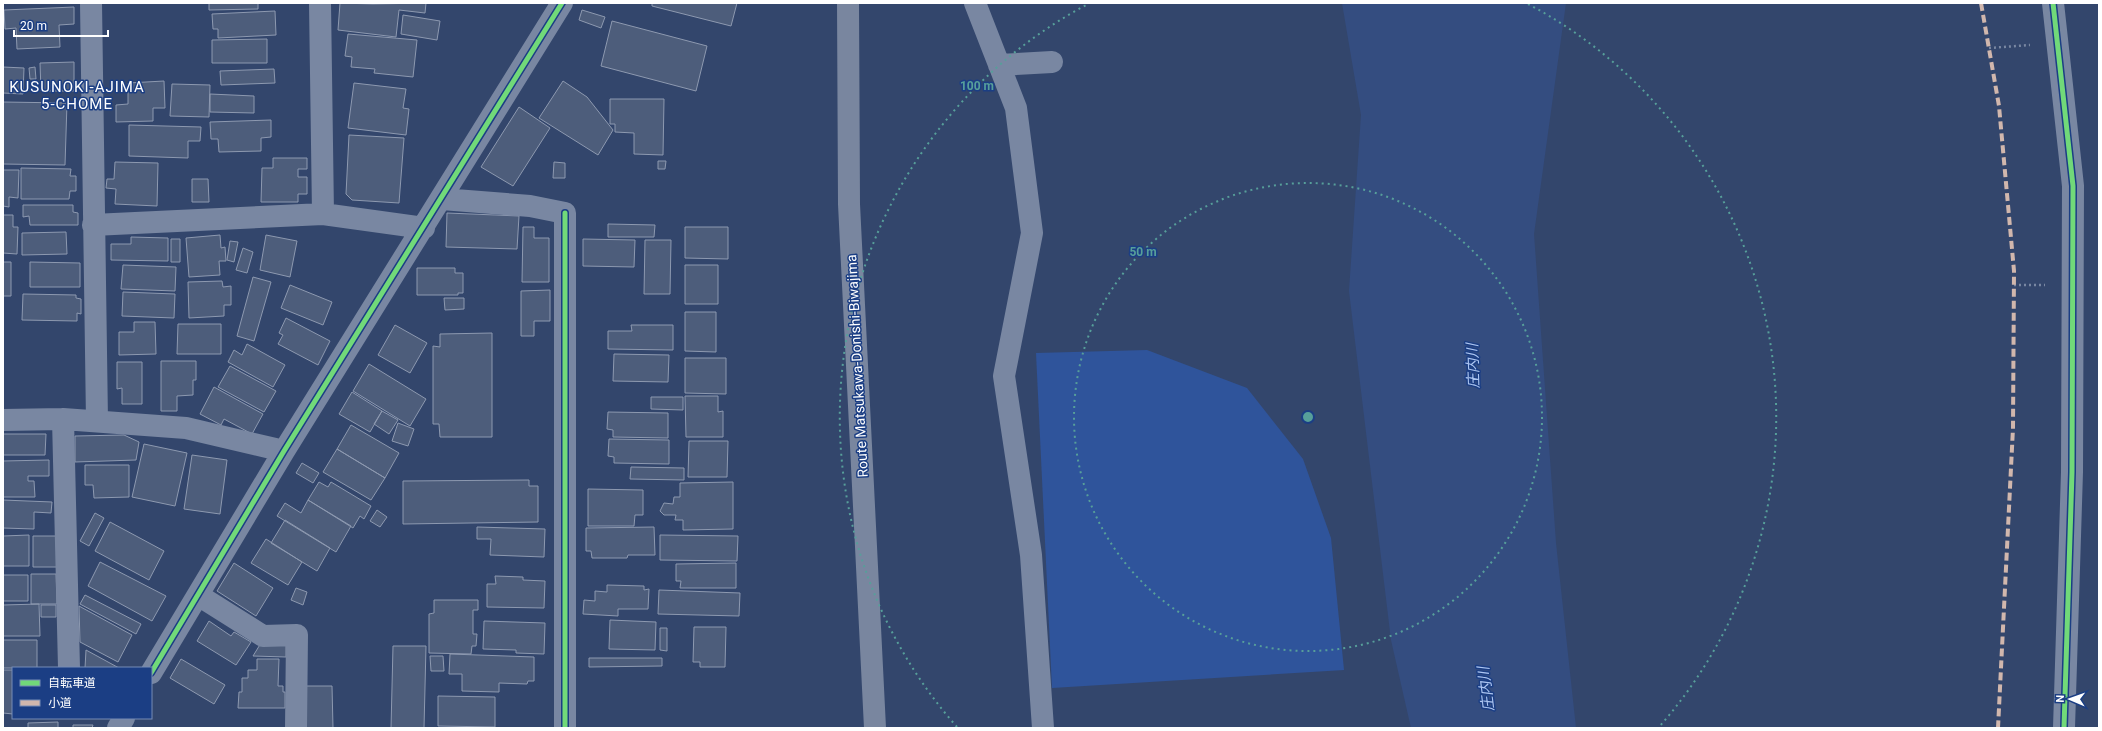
<svg xmlns="http://www.w3.org/2000/svg" width="2102" height="731" font-family="Roboto,'Noto Sans JP',sans-serif">
<style>
.green{fill:#2f549b}
.water{fill:#344d80}
.building{fill:#4d5d7b;stroke:#8d99b0}
.lines{fill:none;stroke-linecap:round;stroke-linejoin:round}
.path{stroke:#7987a2;stroke-width:2.5;stroke-dasharray:2 3;stroke-linecap:butt}
.minor{stroke:#7987a2;stroke-width:22}
.major{stroke:#79869f;stroke-width:22}
.quiet{stroke:#d1b7ad;stroke-width:4;stroke-dasharray:8 4;stroke-linecap:butt}
.cycleway-casing{stroke:#1b3e84;stroke-width:8}
.cycleway{stroke:#71d979;stroke-width:5}
.ring{fill:none;stroke:#579f9a;stroke-width:2;stroke-dasharray:2 4}
.labels{text-anchor:middle;stroke-width:3;stroke-linejoin:round;paint-order:stroke}
.street-label{font-size:14px;fill:#fff;stroke:#1b3e84}
.neighbourhood-label{font-size:15px;letter-spacing:1px;fill:#fff;stroke:#1b3e84}
.water-label{font-size:15px;font-style:italic;fill:#adc6f2;stroke:#1b3e84}
.centre{fill:#579f9a;stroke:#1b3e84;stroke-width:2}
.ring-label{font-size:12px;text-anchor:middle;font-weight:bold;fill:#579f9a;stroke:#1b3e84;stroke-width:3;stroke-linejoin:round;paint-order:stroke}
</style>
<rect width="100%" height="100%" fill="#33466c"/>
<path class="green" d="M1147,350L1247,388L1303,459L1331,538L1344,670L1052,688L1036,353Z"/>
<path class="water" d="M1342,3H1566L1534,234L1556,543L1576,728H1411L1391,640L1349,291L1361,115Z"/>
<path class="building" d="M209,3H258V9L209,10Z
M340,3L373,4L426,3L425,13L399,10L396,37L338,30Z
M652,3H737L731,26L652,6Z
M74,7V24L59,25L60,47L17,49L16,28L5,29L4,10Z
M582,10L605,17L601,28L579,20Z
M275,11L276,35L218,38V29H213L212,14Z
M403,15L440,21L437,40L401,34Z
M612,21L707,46L696,91L601,66Z
M348,34L417,40L413,77L374,73L375,69L351,67L352,57L345,56Z
M267,39V63H212V40Z
M74,62V91H41L40,63Z
M3,67L24,68L23,94L3,93Z
M35,67L36,79H30L29,68Z
M274,69L275,83L221,85L220,71Z
M164,81L165,108H153V121L116,122V105L128,104V83Z
M563,81L587,97L613,130L598,155L539,118Z
M354,83L406,89L403,108L409,109L406,135L348,128Z
M172,84L210,85L209,117L170,116Z
M210,94L254,96V113L210,112Z
M610,99H664L663,155L634,154V133L615,132V124H610Z
M3,102L67,103L65,165L3,164Z
M519,107L550,128L513,186L481,167Z
M271,120V137L261,138V151L219,152L218,139H211L210,122Z
M129,125L201,127L200,141H188V158L129,156Z
M349,135L404,138L399,203L352,200L346,194Z
M273,158H307V169H298V177H307V194H298V202H261L262,168H273Z
M658,161H666L665,169H658Z
M115,162L158,163L157,206L115,204L116,189L106,188L107,179H114Z
M554,162L565,163V178H553Z
M21,168L71,169L70,176H76V191H70L69,199H21Z
M3,170H19L18,198L9,197V207L3,206Z
M192,179H208L209,202H192Z
M23,205H73V212L78,213V225H30L29,216L23,217Z
M447,213L519,216L517,249L446,247Z
M3,215H13V227H18L17,254L3,253Z
M608,224L655,225L654,237H608Z
M523,227H534V238H549V282H522Z
M685,227H728V259L685,258Z
M66,232L67,254L22,255V233Z
M220,235L221,248L225,247L226,261H219L220,275L189,277L186,238Z
M266,235L297,241L290,277L260,270Z
M131,237L168,238V261L111,260V244H131Z
M171,239H180V262H171Z
M583,239L635,240L634,267L583,266Z
M645,240H671L670,294H644Z
M230,241L238,242L234,262L227,260Z
M243,248L253,252L247,273L236,270Z
M3,262H11V296H3Z
M30,262L80,263V287H30Z
M123,265L176,267L175,291L121,289Z
M685,265H718V304H685Z
M417,268H455V273H463V293H458V295H417Z
M253,277L271,282L254,341L237,336Z
M222,281L223,287L231,286V305H224V316L189,318L188,282Z
M290,285L332,302L323,325L281,308Z
M550,290V321H534V336H521V291Z
M123,292L175,294L174,318L122,316Z
M23,294L76,295V298L81,299V314L77,313V321L22,320Z
M444,298H464V309L445,310Z
M685,312H716V352L685,351Z
M286,318L330,341L318,365L278,344L283,335L279,333Z
M134,322H155L156,354L119,355V332H134Z
M178,324H221V354H177Z
M395,325L427,343L410,373L378,355Z
M631,325H673V350L608,349V331H632Z
M492,333V437H440L439,424H433V346L440,347V334Z
M247,344L285,365L273,387L228,362L234,350L242,355Z
M614,354L669,355L668,382L613,381Z
M685,358H726V394L685,393Z
M161,361H196V380H193V395L177,396V411H161Z
M117,362H142V404H122V388L117,389Z
M369,364L426,399L410,426L353,391Z
M230,366L276,391L264,412L218,387Z
M214,387L263,414L252,434L224,419L221,425L200,414Z
M352,392L382,411L370,432L339,414Z
M685,396H718V412L723,411V437H686Z
M651,397H683V410L651,409Z
M382,411L398,420L389,434L374,424Z
M608,412L668,413V438L613,437V430L607,429Z
M398,423L414,429L408,446L392,441Z
M351,425L399,453L385,478L337,449Z
M3,434H46L45,455H3Z
M124,435L139,442L136,460L75,462V436Z
M609,439L669,440V464L614,463V457L608,456Z
M689,441H728L727,477H688Z
M144,444L187,453L175,506L132,497Z
M337,449L385,478L371,500L323,472Z
M192,455L227,460L220,514L184,509Z
M49,460V476H28V481H34L35,497H3V461Z
M302,463L319,473L313,483L296,473Z
M85,465H129V497L94,498L93,485H85Z
M631,467L684,468V480L630,479Z
M529,480V486H538V522L403,524V481Z
M319,482L328,487L331,482L371,506L364,519L360,516L353,528L308,500Z
M733,482V529L683,530V520H675L676,515H664L660,511L664,503L673,504L674,497H680V483Z
M588,489L643,490V515H635L634,526H588Z
M3,500L52,502L51,513L34,512V529L3,528Z
M308,500L351,526L336,552L277,516L285,503L301,513Z
M377,510L387,517L380,527L370,521Z
M95,513L104,518L89,546L80,541Z
M285,520L330,548L317,571L271,543Z
M110,522L164,551L149,580L95,551Z
M477,527L545,529L544,557L490,555L491,539H477Z
M654,527L655,555H628L627,558H592L591,551H586V528Z
M29,535V566H3V536Z
M660,535L738,536L737,561L660,560Z
M33,536H56L57,567H33Z
M266,539L302,562L288,585L251,563Z
M100,562L166,596L152,621L88,586Z
M234,563L273,588L256,616L217,591Z
M736,563V588H680L681,581H676V564Z
M31,574H56L57,604H31Z
M3,575H28V601H3Z
M495,576L523,577V580L545,581L544,608L487,607V584H496Z
M607,585L644,586V590L649,589L648,609H618V616L583,614L584,600L595,601V591L607,592Z
M296,588L307,592L303,605L291,600Z
M659,590L740,593L739,616L658,614Z
M85,595L141,624L136,634L80,604Z
M434,600H478V610H473V634H477L476,646H472L471,654L429,653V614L434,613Z
M39,604L40,636H3V605Z
M41,605H56V617H41Z
M79,606L132,635L118,662L80,642Z
M610,620L656,622L655,650L609,649Z
M209,621L231,636L234,632L251,642L236,665L197,641Z
M484,621L545,623L544,654L516,653V650L483,649Z
M694,627H726L725,667H700V662H693Z
M660,628H667V651L660,650Z
M3,640H37V668H3Z
M261,643L286,644V657L253,656Z
M393,646H426L424,728H391Z
M86,650L119,668H85Z
M450,654L534,657V681H528L527,684L499,683V692L462,691V674H449Z
M430,656H443L444,671H431Z
M589,658H662V666L589,667Z
M181,659L225,685L214,704L170,678Z
M257,659H279L278,686H283V692H285V708H238L239,692H242V678H248V670H257Z
M3,670H13V714L3,713Z
M302,686H332L333,728H303Z
M438,696L495,697V727L438,726Z
M58,722V728H28V723Z
M73,725H93L92,728H73Z"/>
<g class="lines">
<path class="path" d="M1989,48L2030,45
M2014,285H2045"/>
<path class="minor" d="M91,3L97,421
M320,3L323,214
M975,3L1016,108L1032,233L1004,376L1031,555L1043,728
M2053,3L2073,186L2072,472L2064,728
M999,65L1052,62
M442,199L530,206L565,213V728
M93,225L323,214L424,228
M63,419L69,668
M3,420L63,419L186,428L284,451
M198,595L263,636L297,635L296,728
M151,673L284,451L562,3
M118,728L124,718"/>
<path class="major" d="M848,3L849,204L875,728"/>
<path class="quiet" d="M1981,3L1999,106L2014,271L2013,428L1998,728"/>
<defs>
<path id="cycleway" d="M2053,3L2073,186L2072,472L2064,728
M151,673L284,451L562,3
M565,728V213"/>
</defs>
<use href="#cycleway" class="cycleway-casing"/>
<use href="#cycleway" class="cycleway"/>
</g>
<g class="ring">
<circle cx="1308" cy="417" r="234"/>
<path d="M957 727A468 468 0 0 1 1088 4M1528 4A468 468 0 0 1 1659 727"/>
</g>
<g class="labels">
<g class="street-label">
<text transform="translate(857 366) rotate(-93)" y="5">Route Matsukawa-Donishi-Biwajima</text>
</g>
<g class="neighbourhood-label">
<text x="77" y="92">KUSUNOKI-AJIMA<tspan x="77" dy="17">5-CHOME</tspan></text>
</g>
<g class="water-label">
<text transform="translate(1473 366) rotate(-92)" y="5">庄内川</text>
<text transform="translate(1486 689) rotate(-97)" y="5">庄内川</text>
</g>
</g>
<circle cx="1308" cy="417" r="6" class="centre"/>
<g class="ring-label">
<text x="977" y="90">100 m</text>
<text x="1143" y="256">50 m</text>
</g>
<rect width="2102" height="731" fill="none" stroke="#ffffff" stroke-width="8"/>
<rect x="12" y="667" width="140" height="52" fill="#1b3e84" stroke="#768bb5"/>
<rect x="20" y="680" width="20" height="6" fill="#71d979" stroke="#768bb5"/>
<text x="48" y="687" font-size="12" fill="#ffffff">自転車道</text>
<rect x="20" y="700" width="20" height="6" fill="#d1b7ad" stroke="#768bb5"/>
<text x="48" y="707" font-size="12" fill="#ffffff">小道</text>
<g transform="translate(2070 699) rotate(272)" stroke="#1b3e84" stroke-width="3" paint-order="stroke">
<path d="M0-3L7 15L0 10L-7 15Z" fill="#ffffff"/>
<text y="-6" font-size="11" font-weight="bold" text-anchor="middle" fill="#ffffff">N</text>
</g>
<path d="M14 30v6h94v-6" fill="none" stroke="#ffffff" stroke-width="2"/>
<text x="20" y="30" font-size="12" fill="#ffffff" stroke="#1b3e84" stroke-width="3" paint-order="stroke">20 m</text>
</svg>
